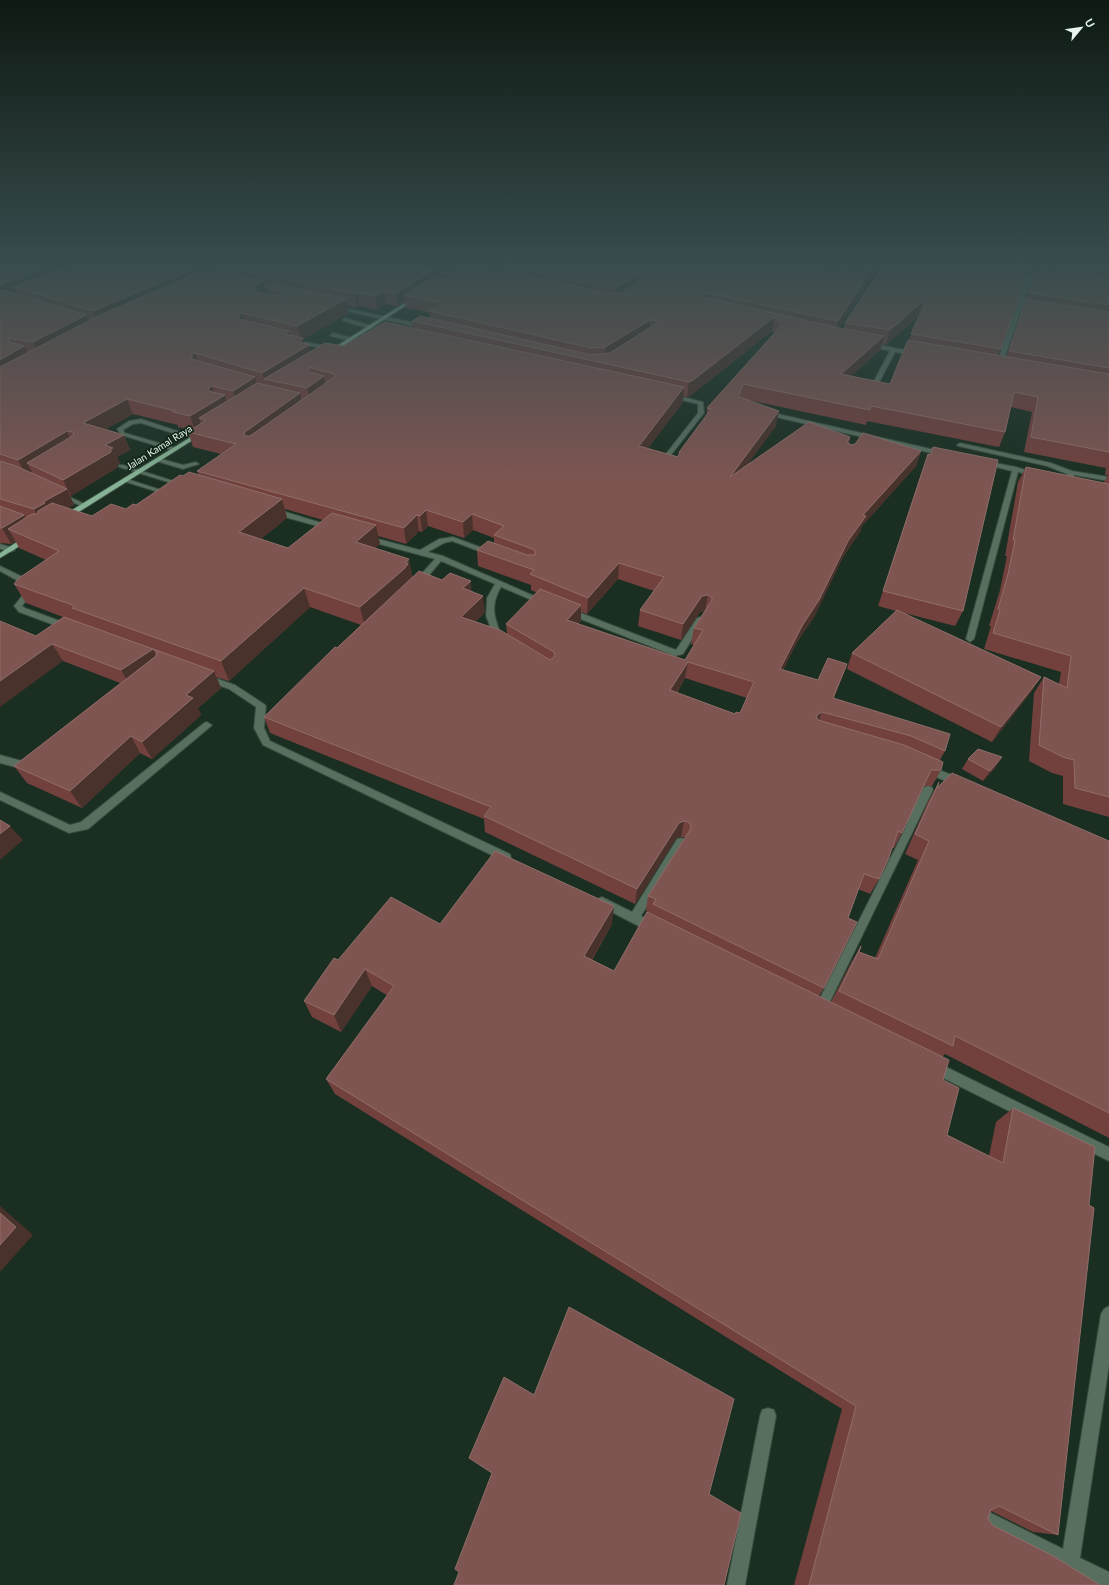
<svg xmlns="http://www.w3.org/2000/svg" width="1109" height="1585" font-family="Lato,sans-serif">
<style>
.lines{fill:none;stroke-linecap:round;stroke-linejoin:round}
.minor-casing{stroke:#374a3d;stroke-width:2}
.major-casing{stroke:#374a3d;stroke-width:2}
.minor{fill:#586e5f;fill-rule:evenodd}
.major{fill:#86b395;fill-rule:evenodd}
.wall{fill:#72413e;fill-rule:evenodd}
.shaded-wall{fill:#49322b}
.building{fill:#7f5551;stroke:#8f6e69;fill-rule:evenodd}
.labels{text-anchor:middle;stroke-width:3.5;stroke-linejoin:round;paint-order:stroke}
.far-street-label{font-size:10px;fill:#e8f4ec;stroke:#112418}
</style>
<rect width="100%" height="100%" fill="#1a2e21"/>
<g class="lines">
<defs>
<path id="minor" d="M1013,272L1049,279L1047,280L1032,278L1001,368L998,370L995,368L1027,277L1011,274Z
M335,306L425,325L428,327L425,329L333,308V307Z
M345,318L373,326L374,327L371,329L343,321L342,320Z
M333,333L353,338L354,339L351,341L331,336L330,335Z
M294,340L337,348L334,350L292,343L291,342Z
M869,343L916,352L919,354L916,356L895,352L874,392L871,394L868,392L890,351L867,346V344Z
M671,394L703,402L704,413L663,465L661,466L658,464L698,413V404L669,397L668,396Z
M765,411L944,452L947,454L944,456L763,414L762,413Z
M141,419L195,437L196,438L191,439L141,423L133,424L123,430L125,433L176,448L177,449L174,451L121,435L117,429L129,421Z
M960,443L1051,463L1072,471L1109,477V481L1074,475L1072,480H1068L1067,474L1047,466L958,446L957,445Z
M158,458L183,465L196,462L199,464L183,469L156,461L155,460Z
M985,461L1016,467L1039,474L1036,476L1018,472L974,639L970,642L966,639L1012,471L983,464V462Z
M119,465H123L186,485L181,486L119,467Z
M123,479H127L161,490L158,492L123,481Z
M61,493L85,504L87,505L81,506L59,496L58,495Z
M270,509H276L335,527L334,529H328L270,513Z
M364,536H367L420,550L439,539L453,537L496,553L492,555H489L452,541L444,543L428,552L443,556L548,602L547,604H541L501,587C489,608 495,618 503,640L499,643L496,642L486,616L487,598L495,584L441,561L420,586H414V582L435,559L364,540Z
M0,544L14,548L15,550L11,552L0,549Z
M0,566L33,582L37,587L22,606L25,608L71,625L72,627L71,629H65L19,612L14,606L29,587L0,571Z
M568,608L676,650L697,618L700,617L704,620L683,654L675,656L565,613V609Z
M207,675L235,685L264,704L266,706L264,728L270,741L510,854L511,857L510,860L506,861L502,860L263,745L254,728L256,707L229,689L204,680L203,678L204,676Z
M207,722L212,725L210,727L88,829L69,833L0,800V792L70,825L81,822L204,723Z
M0,755L33,764L35,767L33,770L30,771L0,763Z
M927,765L964,780L965,783L964,786L960,787L924,772L922,769L924,766Z
M928,786L932,787L933,790L824,1014L820,1016L816,1014L814,1010L816,1006L905,829L913,808L924,787Z
M681,838L685,839L686,842L641,916L658,924L660,928L658,932L654,933L650,932L598,905L596,902L598,899L602,897L632,912L677,839Z
M934,1061L1109,1147V1161L929,1071L928,1067L929,1063Z
M1109,1306V1365L1080,1558L1109,1572V1585H1096L973,1522L970,1516L973,1510L979,1507L1063,1549L1101,1314L1104,1309Z
M768,1408L774,1410L776,1416L745,1585H727L760,1416L762,1410Z"/>
<path id="major" d="M414,297L418,298L332,353L327,352Z
M199,432L204,433L66,520H60L59,518Z
M26,536H29L33,538L0,558V553Z"/>
</defs>
<use href="#minor" class="minor-casing"/>
<use href="#major" class="major-casing"/>
<use href="#minor" class="minor"/>
<use href="#major" class="major"/>
</g>
<path class="wall" d="M0,265H880L868,282H866L865,288L839,328L843,329L845,323L883,265H1109V817L1063,804V776L1052,773L1029,761L1034,693L1044,677L1059,684L1061,672L984,649L991,626H989L1000,590L1007,556H1005L1018,482L1026,467L1104,483V482L1108,475H1105L1106,468L1024,452L1032,412L1011,407L1005,432L999,447L867,421L866,425L748,400L776,426L747,464L850,437L849,443L851,445L921,451L916,466L862,526L860,532L843,557L814,617L797,642L783,670L818,680L847,664L834,698L945,751L940,760L941,770L932,786H924L902,833L894,848H892L879,879L870,894L858,889L824,988L819,996L831,1002L851,963L861,946L859,952L875,958L918,860L905,854L928,802L939,782L937,788L1109,841V1138L945,1054L942,1057L947,1135L989,1156L996,1122L1013,1108L1089,1205L1058,1535L1033,1532L991,1511L988,1518L992,1525L1100,1585H794L842,1409L335,1094L326,1079L388,996L372,986L341,1032L312,1017L304,1001L338,960L440,924H612L592,960L614,971L651,914L646,911L648,896L685,837H681L676,838L635,904L485,832L484,819L270,733L264,717L361,625L310,607L229,681L216,677L221,688L198,708L201,715L152,759L140,753L82,808L27,783L14,766L120,683L63,661L36,636L63,617L26,603L14,584L46,560L19,548L16,542L11,544L0,543ZM1027,273L1035,274L1006,357L998,355ZM264,288L266,289L267,294H266ZM405,302L406,308L430,313V318L412,321L413,328L344,346L310,351L309,345L304,343L303,339L349,313L347,306L357,308L360,306L377,310L386,304L398,307ZM920,314L909,340L890,384L851,376L880,350L882,344L886,345ZM772,331L774,333L707,408V415L678,457L648,448L683,402V396L687,397L690,396ZM133,414L178,425V427L191,430L188,432L193,447L221,454L197,471L199,475L183,476L136,505L126,509L92,516L68,508L74,505L70,495L71,496L118,467V464H120L117,457L130,450L124,435L106,429ZM285,509L323,520L288,548L261,539L287,518ZM428,526L464,538L473,530L494,538V543L477,550L478,566L531,585V590L537,593L506,624L507,634L475,622L485,612L472,591L412,577L375,548L380,544L378,536L406,544L419,531L422,532ZM618,579L654,591L640,610L638,626L681,640L700,612L705,611L694,628L691,644L694,645L685,660L578,624L581,621V612L587,614ZM685,678L747,698L740,713L735,714L677,693Z
M933,447L963,611L955,626L900,612L1041,677L1031,692L992,742L847,669L852,653L896,611L878,606L923,469L928,454H930Z
M968,759L996,767L983,781L962,769Z"/>
<path class="shaded-wall" d="M56,265H96L13,287L17,294L0,301V285Z
M204,265H237L214,266L217,274L99,324L93,311Z
M420,265H423L424,275L436,269L437,282L404,295L405,302L398,307L396,293Z
M442,265H466L443,273Z
M875,265H880L868,282L872,269Z
M641,274L640,288L616,302V288Z
M868,275L865,288L834,335L838,321Z
M263,281L266,295L259,299L255,286Z
M384,291L386,304L377,310L375,296Z
M357,293L360,306L357,308L355,294Z
M708,293L706,307L702,309L704,295Z
M927,298L922,311L886,345L890,330Z
M346,299L349,313L303,339L305,347L309,345L312,359L264,379L262,373L300,342L301,340L297,326Z
M242,313L245,327L239,319V314Z
M86,315L91,328L40,356L33,342Z
M774,317L772,331L690,396L687,397L689,382Z
M650,320L649,334L605,362V347Z
M289,331L292,345L285,334Z
M884,336L880,350L837,389L841,374Z
M8,338L15,352L24,346L31,361L0,378V360L9,342Z
M195,353L199,368L192,359V354Z
M309,367L312,382L324,376L327,391L311,402L307,388L309,372Z
M255,377L259,392L237,405L233,391Z
M743,384L740,399L739,397Z
M212,386L216,400L225,395L229,410L199,418L202,427L195,431L190,416L208,389Z
M684,387L683,402L638,461L639,446Z
M300,393L303,408L249,447L244,436L245,432Z
M127,399L133,414L90,438L83,423Z
M779,411L776,426L727,493L730,477Z
M67,431L74,447L27,463L32,472L26,475L18,460Z
M124,435L130,450L117,457L120,464H118V467L71,496L63,480L105,445Z
M921,451L916,466L862,526L860,532L843,557L814,617L797,642L775,685L780,669L802,626L848,541L863,515Z
M67,489L74,505L52,517L42,525L34,509L43,502Z
M282,499L287,518L246,551L239,532Z
M426,510L428,526L422,532L420,516Z
M472,514L473,530L464,538L463,522Z
M24,515L33,531L8,529L16,542L11,544L2,528Z
M417,515L419,531L406,544L404,528Z
M376,525L380,544L360,562L356,542Z
M409,559L413,579L365,627L360,607Z
M619,563L618,579L587,614L588,598Z
M471,581L472,597L463,588Z
M304,588L310,607L229,681L221,661Z
M708,595L705,611L700,612L681,640L683,624L702,596Z
M483,596L485,612L462,633L461,617Z
M581,605V621L567,637V620Z
M52,644L63,661L0,707V681Z
M153,649L161,666L131,687L121,670Z
M688,662L685,678L668,707L670,690Z
M847,664L841,680L827,714L833,698Z
M214,671L221,688L198,708L201,715L152,759L142,742L186,695Z
M1041,677L1031,692L992,742L1001,727Z
M822,712L816,729V716Z
M131,736L140,753L82,808L70,791Z
M1002,757L996,767L983,781L990,771Z
M684,821L681,837L676,838L635,904L637,889L679,823Z
M10,826L23,840L0,860V834Z
M614,906L612,924L583,974L584,956Z
M365,969L372,986L341,1032L334,1015Z
M0,1206L33,1235L0,1272Z"/>
<path class="building" d="M0,265H56L0,285Z
M70,265H204L93,311L13,287Z
M217,265H420L421,267L436,269L396,293L384,291L375,296L357,293L355,294L214,266Z
M454,265H476L607,293H621L646,277L641,274L616,288H607L501,265H805L868,275L838,321L708,293L704,295L703,297L839,328L884,336L841,374L890,384L908,340L1109,374V452L1031,437L1038,397L1014,392L1005,432L871,406L870,410L743,384L739,397L779,411L730,477L809,422L850,437L847,442L851,445L855,444L863,433L921,451L863,515L866,516L848,541L819,600L802,626L780,669L818,680L828,658L847,664L833,698L950,734L945,751L911,736L822,712L816,716L818,720L904,745L943,762L941,770H931L902,833L898,831L888,860L879,879L864,874L848,918L857,922L824,988L653,904L656,899L648,896L690,830L691,826L689,822L684,821L679,823L637,889L484,816L491,807L264,717L335,647L337,648L419,571L442,580L450,573L471,581L463,588L483,596L461,617L500,630L550,660L555,656L554,652L506,624L540,589L581,605L567,620L685,660L703,630L694,628L712,600V598L708,595L702,596L683,624L640,610L664,577L619,563L588,598L530,574L534,570L477,550L488,541L527,555H535V550L494,535L504,526L472,514L463,522L426,510L420,516L417,515L404,528L197,471L236,444L188,432L206,420L199,418L257,383L300,393L245,432L244,436H250L336,376L334,374L309,367V372L324,376L307,388L264,379L325,343L344,346L385,322L684,387L639,446L678,457L680,451L711,409L707,408L782,325L774,317L692,381L689,382L412,321L421,316L591,355L610,353L657,323V321L650,320L605,347L591,348L430,311L444,303L404,295L434,277L464,282L467,281V279L464,277L441,273ZM688,662L754,682L740,713L736,712L735,714L670,690Z
M839,265H875L872,269Z
M883,265H1030L1001,349L911,334L927,298L890,330L845,323Z
M1057,265H1109V273L1094,271Z
M213,266L211,269L212,270L263,281L255,286L257,292L283,297L282,292L265,287L272,283L346,299L297,326L242,313L239,314V319L289,331L285,334L303,338L300,342L309,345L262,373L195,353L192,354V359L255,377L233,391L212,386L208,389L209,391L225,395L190,416L173,412L175,411L127,399L83,423L124,435L105,445L113,448H111V452L63,480L27,463L74,435L73,432L67,431L18,460L0,454V367L96,317Z
M1038,267L1109,278L1105,282L1109,283V305L1028,293Z
M4,290L86,315L33,342L8,338L9,342L24,346L0,360V291Z
M1026,299L1109,312V368L1009,351Z
M933,447L998,460L963,611L883,591L928,454L931,455Z
M0,461L16,466L67,489L43,502L45,503L34,509L0,499Z
M1026,467L1109,484V797L1075,788L1074,760L1063,757L1039,745L1044,677L1067,688L1071,656L993,633L1000,610L998,609L1008,574L1015,540H1013Z
M189,472L282,499L239,532L288,548L332,513L376,525L356,542L409,559L406,563L408,564L404,569L360,607L304,588L221,661L72,608L75,606L14,584L19,578L59,551L8,529L32,514H37L38,511L52,503L92,516L111,504L126,509L133,504L136,505L180,475L183,476Z
M0,506L24,515L2,528H0Z
M897,610L1041,677L1001,727L852,653Z
M64,617L214,671L186,695L193,698L142,742L131,736L70,791L14,766L156,656L157,652L153,649L121,670L52,644L0,681V621L36,636Z
M978,749L1002,757L990,771L968,759Z
M952,773L1109,841V1113L955,1036L953,1046L839,991L861,946L859,952L878,959L929,841L915,834L939,782L937,788Z
M0,820L10,826L0,834Z
M495,851L614,906L584,956L614,971L647,912L949,1060L943,1080L959,1088L947,1135L1003,1163L1013,1108L1095,1147L1089,1205L1094,1208L1058,1535L999,1506L991,1510L988,1518L992,1525L1055,1557L1100,1585H809L856,1406L326,1079L394,986L365,969L334,1015L304,1001L334,958L338,960L391,897L440,924Z
M0,1213L16,1227L0,1245Z
M569,1307L734,1399L709,1494L741,1513L724,1585H454L459,1572L455,1569L492,1473L469,1458L504,1377L534,1395Z"/>
<linearGradient id="sky" x2="0" y2="1"><stop stop-color="#0e1912"/><stop offset="0.54" stop-color="#384c4e"/><stop offset="1" stop-color="#384c4e" stop-opacity="0"/></linearGradient>
<rect width="1109" height="487" fill="url(#sky)"/>
<g class="labels">
<g class="far-street-label">
<text transform="translate(159 447) rotate(-32)" y="4">Jalan Kamal Raya</text>
</g>
</g>
<g transform="translate(1081 28) rotate(61)" stroke="#112418" stroke-width="3" paint-order="stroke">
<path d="M0-3L7 15L0 10L-7 15Z" fill="#e8f4ec"/>
<text y="-6" font-size="11" font-weight="bold" text-anchor="middle" fill="#e8f4ec">U</text>
</g>
</svg>
